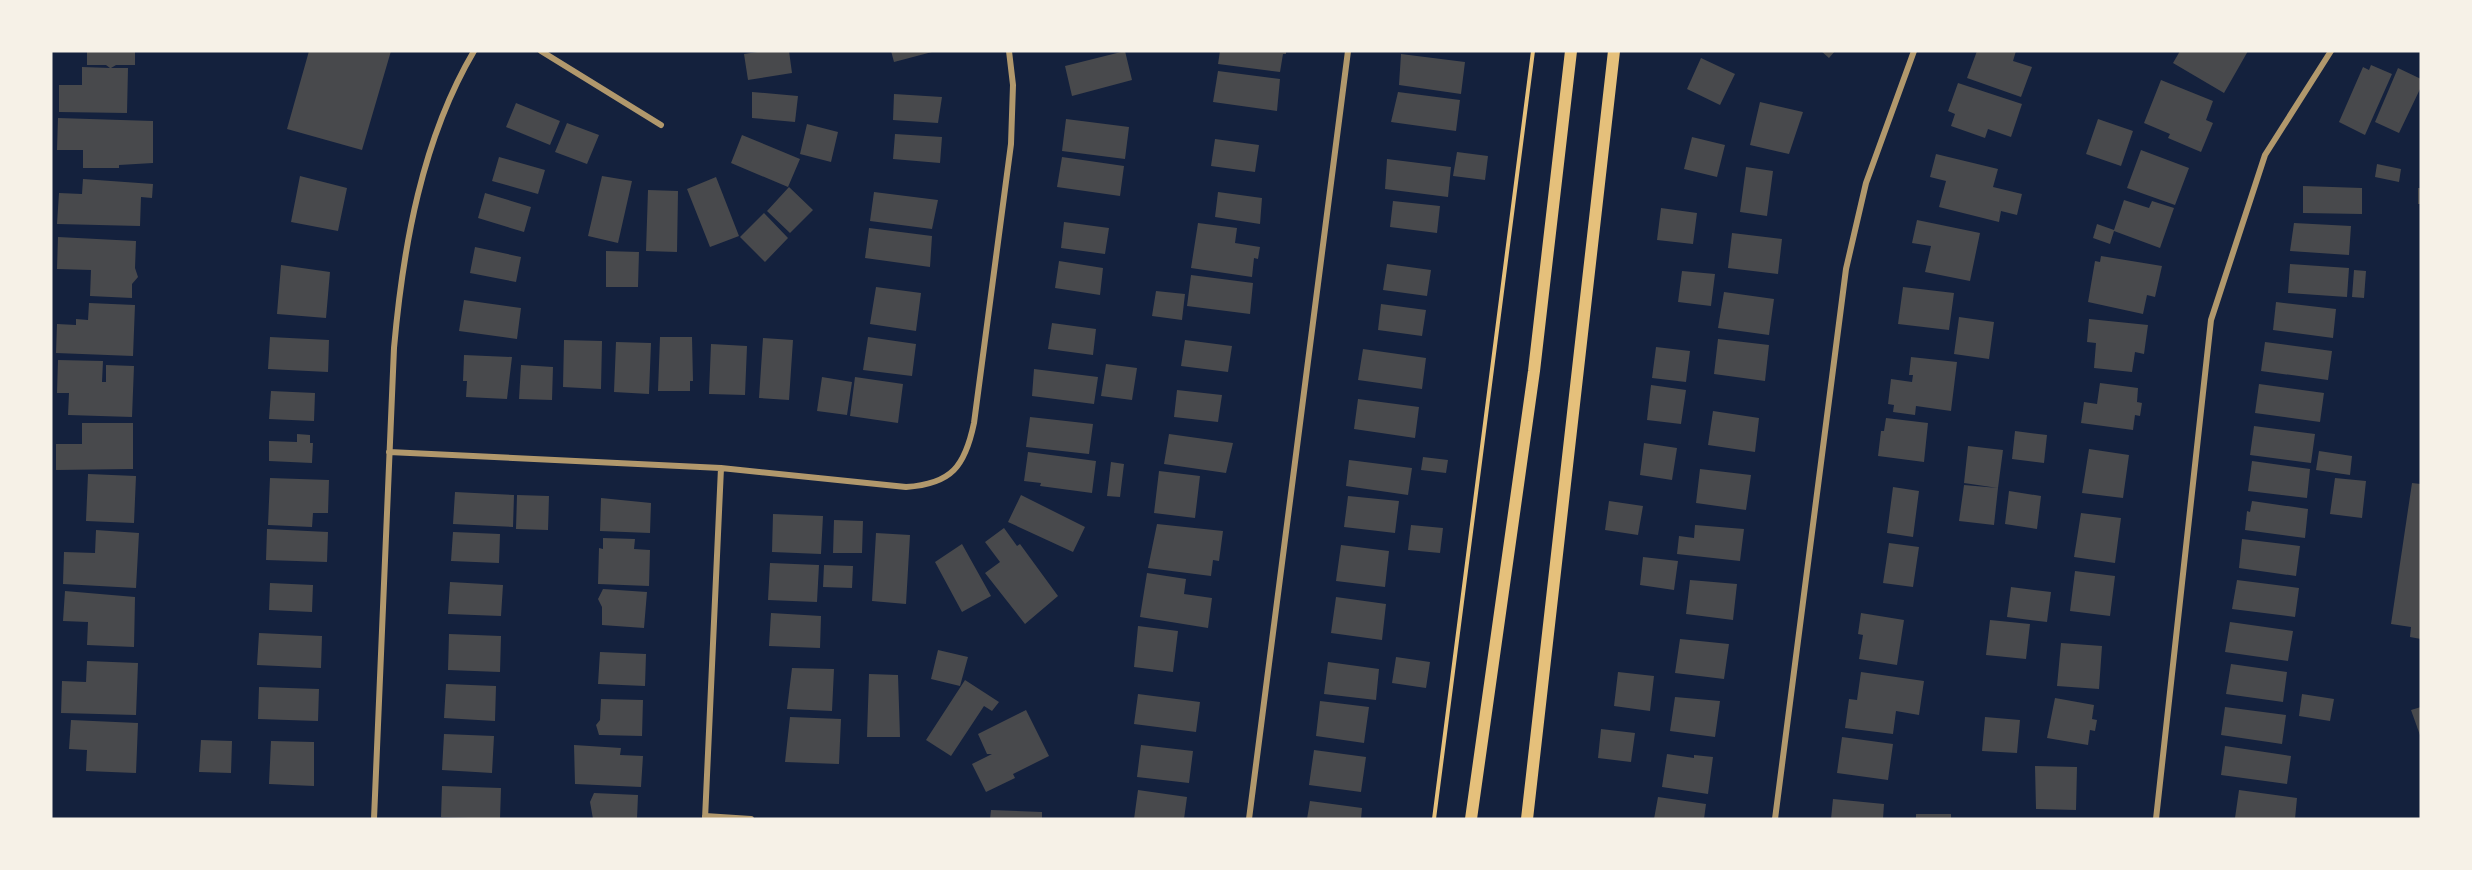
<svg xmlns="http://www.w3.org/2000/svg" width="2472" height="870" font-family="'Fira Sans Condensed',sans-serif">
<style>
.building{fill:#48494c}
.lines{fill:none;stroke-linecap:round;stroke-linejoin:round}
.path{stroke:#e5c07b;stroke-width:4}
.minor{stroke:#b1986c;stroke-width:6}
.secondary{stroke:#e5c07b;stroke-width:12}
</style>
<rect width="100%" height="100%" fill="#14213d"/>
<path class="building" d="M87,51H135V65H116L111,68H128L127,113L59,112V85H82V67L110,68L106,65H87Z
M309,51H391L362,150L287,129Z
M764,51H789L792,73L748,80L744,54Z
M891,51H932V52L894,62Z
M1125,51L1132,80L1072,96L1065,66Z
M1220,51H1286V54H1283L1280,72L1218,64Z
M1821,51H1835L1829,58Z
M1977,51H2016L2013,61L2032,67L2021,97L1967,78Z
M2180,51H2248L2224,93L2173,63Z
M1401,54L1465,62L1461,94L1399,85Z
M1701,58L1735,74L1720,105L1687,89Z
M2371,65L2392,74L2365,135L2339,122L2363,67L2369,70Z
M2398,68L2421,79V87L2399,133L2375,122Z
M1218,71L1280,79L1277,111L1213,102Z
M2161,80L2213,101L2206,120L2213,123L2201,152L2168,138L2170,134L2144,123Z
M1958,83L2022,104L2011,137L1988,129L1985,138L1951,126L1955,114L1948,111Z
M752,92L798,96L795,122L752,118Z
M1398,92L1460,100L1456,131L1391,122Z
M894,94L942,97L938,123L893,120Z
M1760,102L1803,112L1789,154L1750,145Z
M516,103L560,121L550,145L506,127Z
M58,118L153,121V163L119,165V168H83V150H57Z
M1066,119L1129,127L1125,159L1062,151Z
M2098,119L2133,131L2121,166L2086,154Z
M567,123L599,135L587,164L555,152Z
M807,124L838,132L831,162L800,154Z
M895,134L942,137L940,163L893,159Z
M742,135L800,159L788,187L731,163Z
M1692,137L1725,145L1717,177L1684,169Z
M1215,139L1259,145L1255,172L1211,166Z
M2141,150L2189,168L2175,205L2127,188Z
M1457,152L1488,156L1485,180L1453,176Z
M1936,154L1998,169L1993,187L2022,194L2017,215L2001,211L1999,222L1939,207L1946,181L1930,177Z
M499,157L545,170L538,194L492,181Z
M1062,157L1124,166L1120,196L1057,187Z
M1387,159L1451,167L1448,197L1385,189Z
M2377,164L2401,169L2399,182L2375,177Z
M1746,167L1773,171L1767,216L1740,212Z
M300,176L347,188L338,231L291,222Z
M602,176L632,181L618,243L588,236Z
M716,177L739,236L710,247L687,189Z
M83,179L153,184L152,198L141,197L140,226L57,224L59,193L82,194Z
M2303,186L2362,188V214L2303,213Z
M789,187L813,210L790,233L767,211Z
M2418,188H2421V204H2418Z
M648,190L678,191L677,252L646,251Z
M874,192L938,200L932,229L870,221Z
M1218,192L1262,198L1260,224L1215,217Z
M485,193L531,207L524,232L478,218Z
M2124,200L2149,208L2152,201L2174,208L2160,248L2114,231L2110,244L2093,238L2097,224L2114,230Z
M1393,201L1440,206L1437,233L1390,227Z
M1661,208L1697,213L1693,244L1657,240Z
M764,213L788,238L765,262L740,237Z
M1917,220L1980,233L1970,281L1925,272L1931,246L1912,243Z
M1064,222L1109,228L1105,254L1061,248Z
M1198,223L1237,228L1235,243L1260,247L1258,259L1254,258L1252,277L1191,268Z
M2294,223L2351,226L2349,255L2290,251Z
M869,228L932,236L930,267L865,258Z
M1732,233L1782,239L1778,274L1728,268Z
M58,237L136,241L135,268L138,277L132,284V298L90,296L91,270L57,269Z
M475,247L521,257L516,282L470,273Z
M606,251L639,252L638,287H606Z
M2101,256L2162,266L2155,297L2147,295L2143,314L2088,302L2095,261L2100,262Z
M1059,261L1103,268L1100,295L1055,288Z
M1387,264L1431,270L1427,296L1383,290Z
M2290,264L2349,268L2347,297L2288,293Z
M281,265L330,272L326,318L277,314Z
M2354,270L2366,271L2364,298L2352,297Z
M1682,271L1715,274L1711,306L1678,302Z
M1191,275L1253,283L1250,314L1187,306Z
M876,287L921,293L916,331L870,324Z
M1903,287L1954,293L1949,330L1898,324Z
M1156,291L1185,294L1182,320L1152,316Z
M1724,292L1774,299L1769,335L1718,328Z
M464,300L521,308L517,339L459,331Z
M2276,302L2336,309L2333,338L2273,330Z
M89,303L135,305L133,356L56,353L57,324L76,325V319L88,320Z
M1381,304L1426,310L1422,336L1378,330Z
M1959,317L1994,322L1989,359L1954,354Z
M2089,319L2148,325L2144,354L2135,352L2132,372L2094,368L2096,343L2087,342Z
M1052,323L1096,329L1093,355L1048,349Z
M270,337L329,340L328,372L268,369Z
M660,337H692L693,381H690V391H658Z
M868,337L916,344L912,376L863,370Z
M763,338L793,340L789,400L759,398Z
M1718,339L1769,345L1765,381L1714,374Z
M564,340L602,341L601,389L563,387Z
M1185,340L1232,346L1228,372L1181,366Z
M616,342L651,343L649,394L614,392Z
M2265,342L2332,351L2328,380L2261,371Z
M711,344L747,346L745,395L709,394Z
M1656,347L1690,351L1686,382L1652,378Z
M1363,349L1426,358L1422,389L1358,380Z
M464,355L512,357L507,399L466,397L467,381H463Z
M1911,357L1957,362L1951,411L1916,406L1915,415L1893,412L1894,405L1888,404L1891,379L1912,382L1913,375H1909Z
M58,360L103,361L102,382H106V365L134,366L132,417L68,415L69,393H57Z
M1106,364L1137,368L1132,400L1101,396Z
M521,365L553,367L552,400L519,399Z
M1034,369L1098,377L1094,404L1032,396Z
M822,377L852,382L847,415L817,411Z
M855,377L903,384L898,423L850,416Z
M2100,383L2138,388L2137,402L2142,403L2140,416L2135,415L2133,430L2081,423L2084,402L2097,404Z
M2259,384L2324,393L2320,422L2255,413Z
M1651,385L1686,390L1681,424L1647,420Z
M1177,390L1222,395L1218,422L1174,417Z
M271,391L315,393L314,421L269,419Z
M1358,399L1419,407L1415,438L1354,429Z
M1713,411L1759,418L1755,452L1708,445Z
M1030,417L1093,424L1089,454L1026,447Z
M1886,418L1928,423L1924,462L1878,456L1881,431H1884Z
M82,423H133V469L56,470V444H82Z
M2254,426L2315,434L2311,463L2250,455Z
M2015,431L2047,435L2044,463L2012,459Z
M297,434L310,435V443H313L312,463L269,461V441L297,442Z
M1169,434L1233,443L1226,473L1164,464Z
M1644,443L1677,448L1672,480L1640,475Z
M1968,446L2003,450L1998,488L1964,483Z
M2089,449L2129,455L2123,498L2082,493Z
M2319,451L2352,456L2350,475L2316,470Z
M1028,452L1096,461L1092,493L1040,486L1041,483L1024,481Z
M1423,457L1448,460L1446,473L1421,470Z
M1349,460L1412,468L1408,495L1346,486Z
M2252,461L2310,469L2307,498L2248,491Z
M1111,462L1124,464L1120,497L1107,496Z
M1700,469L1751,475L1746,510L1696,503Z
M1159,471L1200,476L1195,518L1154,513Z
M88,474L136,476L134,523L86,521Z
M270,478L329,480L328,513H313L312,527L268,525Z
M2335,478L2366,481L2362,518L2330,514Z
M2412,483L2421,484V639L2410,637L2411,627L2391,624Z
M1964,485L1998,488L1994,525L1959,521Z
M1893,487L1919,491L1913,537L1887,533Z
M2009,491L2041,496L2037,529L2005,524Z
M455,492L514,495L513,527L453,524Z
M517,495L549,496L548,530L516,529Z
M1021,495L1085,527L1073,552L1008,522Z
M1348,496L1399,501L1395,533L1344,527Z
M601,498L651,503L650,533L600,531Z
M1609,501L1643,506L1638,535L1605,530Z
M2252,501L2308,509L2305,538L2245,530L2247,511L2250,512Z
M2081,513L2121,518L2115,563L2074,557Z
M773,514L823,516L821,554L772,552Z
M834,520L863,521L862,553H833Z
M1157,524L1223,531L1219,561L1213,560L1211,576L1148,568Z
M1411,525L1443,528L1440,553L1408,550Z
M1695,525L1744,529L1740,561L1677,554L1679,536L1694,538Z
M1004,528L1017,546L1020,544L1058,596L1025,624L985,573L1000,562L985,542Z
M267,529L328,532L327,562L266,560Z
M96,530L139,533L136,588L63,584L64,552L95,553Z
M453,532L500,534L499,563L451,561Z
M876,533L910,535L906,604L872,601Z
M603,538L635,539L634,549L650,550L649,586L598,584L599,548L603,549Z
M2242,539L2300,546L2296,576L2239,568Z
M1889,543L1919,547L1913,587L1883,583Z
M962,544L991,596L962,612L935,562Z
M1341,545L1389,551L1385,587L1336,581Z
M1643,557L1678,561L1674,590L1640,585Z
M770,563L819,565L817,602L768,600Z
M824,565L853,566L852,588L823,587Z
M2075,571L2115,576L2110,616L2070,611Z
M1147,573L1186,579L1184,594L1212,598L1208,628L1140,617Z
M1690,580L1737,584L1733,620L1686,614Z
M2237,580L2299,588L2295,617L2232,609Z
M450,582L503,585L501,616L448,614Z
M270,583L313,585L312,612L269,610Z
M2011,587L2051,592L2047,622L2007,617Z
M603,589L647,592L644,628L602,625V607L598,599Z
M65,591L135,597L134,647L87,645L88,622L63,621Z
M1336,597L1386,604L1382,640L1331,633Z
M771,613L821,616L820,648L769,646Z
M1861,613L1904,620L1897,665L1859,659L1863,635L1858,634Z
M1990,620L2030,624L2026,659L1986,655Z
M2230,622L2293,631L2288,661L2225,652Z
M1138,626L1178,631L1173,672L1134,667Z
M259,633L322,636L321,668L257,665Z
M449,634L501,636L500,672L448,670Z
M1680,639L1729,644L1724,679L1675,673Z
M2061,643L2102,646L2099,689L2057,686Z
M938,650L968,657L960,686L931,679Z
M600,652L646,654L645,686L598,684Z
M1396,657L1430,662L1426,688L1392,683Z
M87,661L138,663L136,715L61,713L62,681L86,682Z
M1328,662L1379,669L1376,700L1324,694Z
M2231,664L2287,672L2283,702L2226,694Z
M792,668L834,669L832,711L787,709Z
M1618,672L1654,676L1650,711L1614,706Z
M1861,672L1924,681L1919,715L1896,711L1893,734L1845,728L1849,699L1857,700Z
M869,674L898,675L900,737H867Z
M965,680L999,702L992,711L984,706L951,756L926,740Z
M446,684L496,686L495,721L444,718Z
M259,687L319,689L318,721L258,719Z
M1138,694L1200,702L1196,732L1134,724Z
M2302,694L2334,699L2330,721L2299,716Z
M1675,697L1720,701L1715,737L1670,731Z
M2055,698L2094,705L2092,719L2097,720L2095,731L2090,730L2088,745L2047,738Z
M601,699L643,700L642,736L599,735L596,725L600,720Z
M1320,701L1369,707L1364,743L1316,736Z
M2225,707L2286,715L2282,744L2221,735Z
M2421,707V738L2411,710Z
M1026,710L1049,756L1013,774L1015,778L986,792L972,764L992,754H987L978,734Z
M790,717L841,719L839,764L785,762Z
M1985,717L2020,720L2017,753L1982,751Z
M71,720L138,723L136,773L86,771L87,750L69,749Z
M1601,729L1635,733L1631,762L1598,758Z
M444,734L494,736L492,773L442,770Z
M1842,737L1893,744L1888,780L1837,773Z
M201,740L232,741L231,773L199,772Z
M271,741L314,742V786L269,784Z
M574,745L621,748L620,755L643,756L641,787L575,784Z
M1141,745L1193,751L1189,783L1137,777Z
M2225,746L2291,756L2287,784L2221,775Z
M1314,750L1366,757L1361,792L1309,785Z
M1667,754L1694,758V755L1713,757L1708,794L1662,787Z
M2035,766L2077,767L2076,810L2036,809Z
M442,786L501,788L500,819L441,817Z
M1138,790L1187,797L1184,819H1134Z
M2239,790L2297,798L2295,819L2235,818Z
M594,793L638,795L637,819H593L590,802Z
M1658,797L1706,804L1704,819H1654Z
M1833,799L1884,804L1883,819H1831Z
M1310,801L1362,808L1361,819H1307Z
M991,810L1042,812V819H990Z
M1916,814H1951V819H1916Z"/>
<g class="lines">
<path class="path" d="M1434,819L1533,51"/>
<path class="minor" d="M541,51L661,125
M389,452L721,468L906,487C952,484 965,466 974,423L1011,144L1013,85L1009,51
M705,816L751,819
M374,819L394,348C403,247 422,139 474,51
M705,819L721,468
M1249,819L1348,51
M1775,819L1846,269L1866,183L1914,51
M2156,819L2211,320L2265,155L2331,51"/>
<path class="secondary" d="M1471,819L1534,371L1571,51
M1527,819L1614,51"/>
</g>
<rect width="2472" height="870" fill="none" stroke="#f6f1e7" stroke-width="105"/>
</svg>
